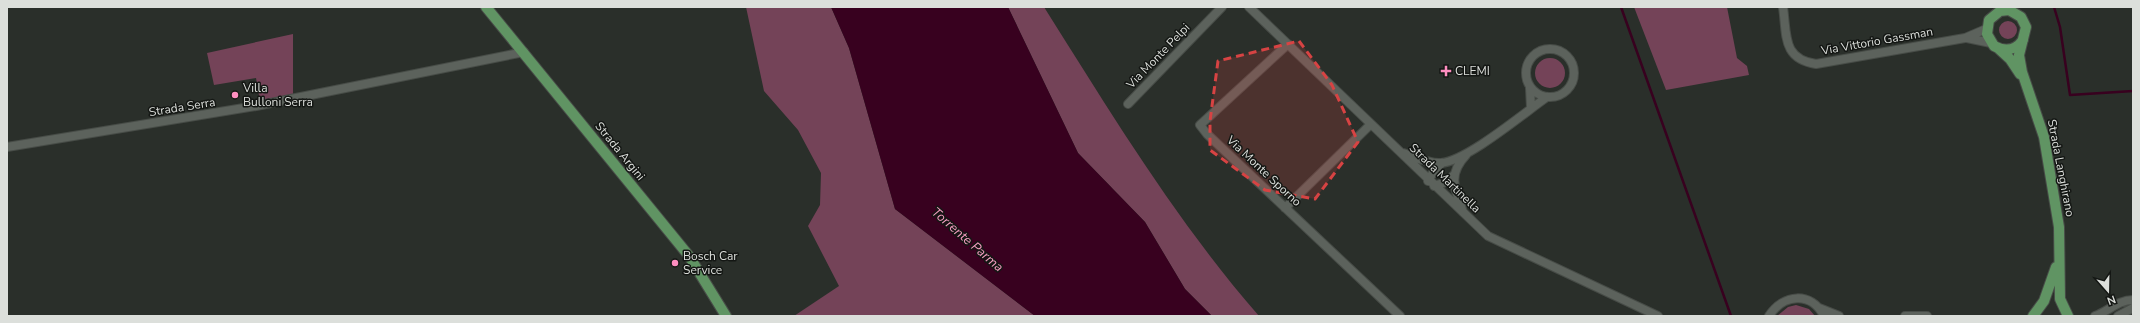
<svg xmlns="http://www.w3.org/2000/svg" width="2140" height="323" font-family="'Nunito Sans',sans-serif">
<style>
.green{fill:#744358}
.water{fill:#38011f}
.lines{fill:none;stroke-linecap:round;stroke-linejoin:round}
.stream{stroke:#38011f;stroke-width:2.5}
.minor-casing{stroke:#474c47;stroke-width:10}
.major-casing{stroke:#474c47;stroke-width:12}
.minor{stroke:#5c625c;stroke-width:8}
.major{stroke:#609463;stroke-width:10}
.marked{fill:#d74343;fill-opacity:0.2;stroke:#d74343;stroke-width:3;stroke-dasharray:8 5;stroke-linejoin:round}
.poi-dot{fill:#fd8ebf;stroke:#141714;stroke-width:1.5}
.labels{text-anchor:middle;stroke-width:3;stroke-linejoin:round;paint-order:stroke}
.street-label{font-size:12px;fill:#dcdfdb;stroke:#141714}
.poi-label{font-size:12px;fill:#dcdfdb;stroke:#141714;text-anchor:start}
.water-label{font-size:13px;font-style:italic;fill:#f89fc4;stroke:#141714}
</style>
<rect width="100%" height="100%" fill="#2a2f2a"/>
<path class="green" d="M746,7H831L849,48L895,209L1035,316H794L839,286L808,226L820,205L821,173L798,130L764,91Z
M1008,7H1044C1111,113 1176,221 1259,316H1212L1185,289L1145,222L1078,153Z
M1634,7H1727L1737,58L1747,66L1749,75L1666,90Z
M1999 30a9 9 0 1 1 18 0a9 9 0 1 1-18 0Z
M293,34V94L260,101L256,78L214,85L207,53Z
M1535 73a15 15 0 1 1 30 0a15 15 0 1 1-30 0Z
M1796,305L1809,309L1815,316H1777L1788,307Z"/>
<path class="water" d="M831,7H1008L1078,153L1145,222L1185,289L1212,316H1035L895,209L849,48Z"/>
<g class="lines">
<path class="stream" d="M1621,7L1731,316
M2054,7L2060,27L2070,95L2133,91"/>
<defs>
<path id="minor" d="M1249,7L1488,236L1658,316
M1783,7C1787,35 1782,59 1816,64L1965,38L1986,29
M1967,38L1991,43
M1288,44L1200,125L1207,134L1400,316
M1526 73a24 24 0 1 1 48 0a24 24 0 1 1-48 0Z
M1530,88L1531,108
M1128,104L1222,7
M7,147L256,106L524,52
M1403,153C1415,157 1429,164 1441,163C1467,161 1524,113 1547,97
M1428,181L1434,171L1442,163
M1434,186L1446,182L1454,175
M1285,208L1371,124
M1463,212C1455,189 1447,175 1466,155
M1819,308L1839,316
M1769,316C1783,294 1811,291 1824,316
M1905,316H1927
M2095,316C2109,311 2118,300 2133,300
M2118,316L2133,308"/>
<path id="major" d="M486,7L689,256L726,316
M2023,40C2016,50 2005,52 1994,46L1987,34L1989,20L2000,11L2009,10L2021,17L2026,27L2019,55L2022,72L2044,137L2059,227L2060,299L2068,316
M1998,48L2010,59L2020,74
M2033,316L2044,301L2056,267"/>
</defs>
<use href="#minor" class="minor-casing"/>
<use href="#major" class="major-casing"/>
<use href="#minor" class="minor"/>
<use href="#major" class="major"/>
</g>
<path class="marked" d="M1299,41L1332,85L1358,142L1315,199L1265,190L1210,150V121L1218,61Z"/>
<g class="poi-dot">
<path d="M1444 65h4v4h4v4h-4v4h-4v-4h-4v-4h4z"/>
<circle cx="235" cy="95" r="4"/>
<circle cx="675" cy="263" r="4"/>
</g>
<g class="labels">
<g class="street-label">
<text transform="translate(1877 41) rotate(-10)" y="4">Via Vittorio Gassman</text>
<text transform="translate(1158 56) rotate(-46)" y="4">Via Monte Pelpi</text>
<text transform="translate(182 107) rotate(-9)" y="4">Strada Serra</text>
<text transform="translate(620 151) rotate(51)" y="4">Strada Argini</text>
<text transform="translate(2061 168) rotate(79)" y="4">Strada Langhirano</text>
<text transform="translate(1264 171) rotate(43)" y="4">Via Monte Sporno</text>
<text transform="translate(1445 178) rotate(44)" y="4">Strada Martinella</text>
</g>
<g class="poi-label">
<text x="1455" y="75">CLEMI</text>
<text x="243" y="92">Villa<tspan x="243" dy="14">Bulloni Serra</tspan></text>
<text x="683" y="260">Bosch Car<tspan x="683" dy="14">Service</tspan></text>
</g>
<g class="water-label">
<text transform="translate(968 239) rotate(41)" y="5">Torrente Parma</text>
</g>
</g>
<rect width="2140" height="323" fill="none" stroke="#dcdfdb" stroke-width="16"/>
<g transform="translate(2108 291) rotate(160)" stroke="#141714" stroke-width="3" paint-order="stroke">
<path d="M0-3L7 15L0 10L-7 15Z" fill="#dcdfdb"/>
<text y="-6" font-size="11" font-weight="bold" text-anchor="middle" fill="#dcdfdb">N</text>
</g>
</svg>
